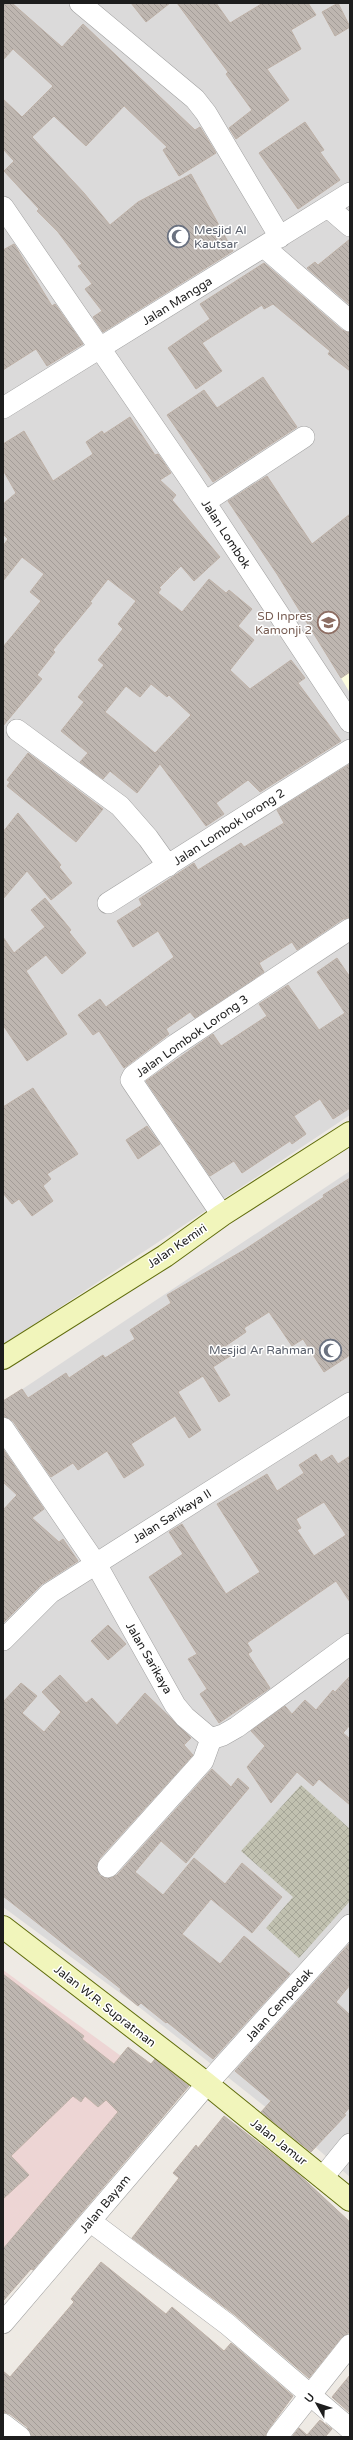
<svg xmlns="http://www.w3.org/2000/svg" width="353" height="2440" font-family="'Varela Round',sans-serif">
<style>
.residential{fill:#dbdada}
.commercial{fill:#edd5d4}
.education{fill:#fcfcde}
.construction{fill:url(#construction-cross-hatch)}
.building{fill:url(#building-back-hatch);stroke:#beb1a7;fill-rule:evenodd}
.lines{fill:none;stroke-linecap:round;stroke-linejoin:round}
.street-casing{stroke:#a1a1a1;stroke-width:22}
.secondary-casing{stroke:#606c0c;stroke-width:24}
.street{stroke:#fff;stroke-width:21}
.secondary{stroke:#f1f5bb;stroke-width:22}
.labels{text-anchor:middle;stroke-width:3;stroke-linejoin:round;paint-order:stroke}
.worship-label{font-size:12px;fill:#5b616d;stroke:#fff;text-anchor:start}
.street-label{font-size:12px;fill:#1d1d1d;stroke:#fff}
.education-label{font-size:12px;fill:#785e54;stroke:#fff;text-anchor:end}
</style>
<defs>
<pattern id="construction-cross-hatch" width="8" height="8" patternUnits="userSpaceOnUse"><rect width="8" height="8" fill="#c1c1b0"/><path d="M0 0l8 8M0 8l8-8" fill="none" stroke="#a5a597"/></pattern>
<pattern id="building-back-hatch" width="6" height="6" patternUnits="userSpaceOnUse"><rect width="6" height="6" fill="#beb6b0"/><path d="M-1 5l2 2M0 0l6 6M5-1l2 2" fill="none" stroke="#a39c97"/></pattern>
</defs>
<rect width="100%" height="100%" fill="#eeeae4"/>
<path class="residential" d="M3,3H350V1115L3,1345Z
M350,1171V2177L306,2139L139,2007L3,1907V1402Z"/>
<path class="commercial" d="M3,1970L147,2075L3,2283Z"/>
<path class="education" d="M350,672V693L341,678Z"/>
<path class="construction" d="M301,1785L350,1829V1901L299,1958L266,1928L293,1897L241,1851Z"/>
<path class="building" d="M3,3H12L62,47L83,24L195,130L200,127L216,153L179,176L163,150L167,147L124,106L86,146L54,116L32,137L84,193L110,225L138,202L191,174L233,251L103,332L93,317L102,311L85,289L92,284L78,266L82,264L58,232L37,211L39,209L4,171L14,161L3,149V99L22,117L53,86L13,49L3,60Z
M131,3H170L146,22Z
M177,3H216L230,23L263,3H308L316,15L291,30L301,49L267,69L289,100L236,139L229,128L252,110L226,74L228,72Z
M338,3L350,27L335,36L322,12Z
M305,122L324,150L320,152L340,180L298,209L259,153Z
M350,239V305L307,268L315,262L318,265Z
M14,244L52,306L55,304L83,344L47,366L36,349L3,370V250Z
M264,263L342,330L350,333V371L328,354L330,351L273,304L264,309L262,305L202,343L222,371L196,389L168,348L210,319L200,304Z
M263,377L297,427L213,482L167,415L204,390L217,408Z
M130,417L155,455L158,454L171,473L160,480L176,495L172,500L220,557L194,581L181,566L159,588L161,589L158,593L182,612L209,579L226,593L229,590L252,609L238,626L254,640L230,670L250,689L291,660L305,678L298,683L341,741L260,792L248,780L216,803L224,814L206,826L160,764L137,793L110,771L103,779L80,762L88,753L61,731L84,702L78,697L104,665L98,660L123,629L118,624L136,601L108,579L90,602L92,603L53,650L55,652L37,675L42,679L3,726V647L41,601L30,592L44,574L22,557L3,581V546L8,539L3,534V504L16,493L3,470V444L24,431L53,481L93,454L86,442L102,431L104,434ZM151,684L167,697L169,695L191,715L155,753L105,712L126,686L140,697Z
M267,476L312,544L350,514V672L341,678L277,574L228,501Z
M28,753L103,809L76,842L7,786L10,782L7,780Z
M350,764V917L343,919L297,950L292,942L259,963L264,972L195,1018L190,1012L166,1029L169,1034L124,1068L99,1031L93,1035L78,1015L100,999L106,1007L174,957L158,931L133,947L117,921L142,905L139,899L194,863L198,870L241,843L244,847L284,823L277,810Z
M18,813L61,865L59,867L72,883L51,900L27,871L3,899V832Z
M45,898L71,930L69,932L86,953L62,974L46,955L26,971L67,1034L27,1061L3,1025V937L14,953L45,927L31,910Z
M337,958L350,977V1108L333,1119L320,1099L294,1116L306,1134L292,1144L290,1141L242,1173L234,1161L210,1176L146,1081L213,1034L221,1046L267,1016L259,1004L288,985L319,1030L345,1013L317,972Z
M33,1088L78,1154L47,1174L51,1179L43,1186L53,1201L32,1216L19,1199L12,1204L3,1193V1107Z
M147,1126L160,1144L138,1159L126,1140Z
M350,1178V1355L324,1372L303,1339L292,1346L269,1312L244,1328L246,1332L224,1347L230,1356L213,1367L230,1395L219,1402L203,1376L178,1392L201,1430L189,1438L175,1416L131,1444L144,1465L124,1478L107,1451L78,1470L73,1463L51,1477L13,1421L3,1416V1401L22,1389L28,1398L66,1373L69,1378L103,1355L105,1358L135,1339L130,1330L171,1303L167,1295L244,1250L324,1197L323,1195Z
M3,1449L44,1509L32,1518L59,1542L63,1539L78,1561L42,1584L3,1623V1510L17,1495L3,1482Z
M316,1454L321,1462L332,1455L338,1464L350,1456V1602L336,1581L247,1643L252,1651L248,1654L270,1688L219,1723L200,1694L207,1689L188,1659L197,1654L149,1577L183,1554L169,1532L182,1524L226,1594L260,1572L217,1504L267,1474L277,1491L304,1473L299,1465ZM324,1502L346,1535L314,1556L297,1530L301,1528L296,1519Z
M108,1625L126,1644L108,1660L91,1641Z
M60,1675L86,1703L92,1698L117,1725L145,1693L191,1738L184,1745L193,1755L99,1859L97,1870L100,1876L111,1878L117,1875L212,1769L231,1787L238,1778L249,1788L186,1863L161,1841L135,1872L163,1895L194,1858L225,1884L242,1863L282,1897L252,1933L211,1899L182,1934L220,1964L244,1936L290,1974L213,2059L167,2022L166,2023L141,2003L138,2006L120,1991L121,1989L3,1896V1702L21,1683L37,1696L22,1713L44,1732L61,1712L42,1692Z
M350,1676V1725L343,1733L350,1739V1805L319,1779L313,1786L297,1772L271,1803L247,1767L265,1746L251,1731L285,1706L292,1714L305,1700L316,1710L333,1690L335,1692Z
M350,1943V1985L336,2002L350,2015V2107L344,2114L346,2115L311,2152L261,2112L271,2101L235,2071Z
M3,1974L84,2036L82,2039L114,2064L128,2047L151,2064L155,2059L189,2086L33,2270L31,2269L3,2301V2249L118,2112L106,2100L98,2107L85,2096L81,2102L73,2096L11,2156L29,2175L3,2199Z
M224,2116L295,2171L350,2222V2332L341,2338L309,2378L235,2315L132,2238L179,2178L173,2173L196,2145L198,2148Z
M101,2262L166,2314L172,2307L224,2351L231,2343L293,2396L268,2430L265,2437H32L27,2427L10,2414L3,2412V2371L10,2377L74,2302L71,2299Z
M350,2375V2413L332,2397Z
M320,2420L332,2429L325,2437H292L299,2428L307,2435Z"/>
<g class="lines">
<defs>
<path id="street" d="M80,3L195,99L206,113L280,237
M3,207L191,481L350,722
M328,207L350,226
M264,247L350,321
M3,408L350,193
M205,502L304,437
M17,730L120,806L148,838L168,866
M108,903L350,750
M222,1215L131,1080L133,1076L175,1045L350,929
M3,1428L96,1564L175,1705L185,1717L211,1739L223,1735L237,1727L350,1644
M3,1640L50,1593L350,1403
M108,1867L203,1761L211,1739
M323,2177L350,2144
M90,2221L227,2324L350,2429
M3,2323L207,2084L350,1925
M3,2424L20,2437
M277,2437L350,2345"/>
<path id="secondary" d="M3,1358L165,1256L222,1215L350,1133
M3,1927L207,2084L350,2200"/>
</defs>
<use href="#street" class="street-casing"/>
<use href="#secondary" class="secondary-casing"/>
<use href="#street" class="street"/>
<use href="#secondary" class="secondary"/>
</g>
<defs>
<symbol id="mosque-ring" viewBox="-11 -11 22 22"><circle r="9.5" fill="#fff" stroke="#6b7280" stroke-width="1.5"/><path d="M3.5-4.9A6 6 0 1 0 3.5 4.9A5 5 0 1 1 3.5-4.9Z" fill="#6b7280"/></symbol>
<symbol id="school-ring" viewBox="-11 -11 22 22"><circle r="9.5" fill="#fff" stroke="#8d6e63" stroke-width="1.5"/><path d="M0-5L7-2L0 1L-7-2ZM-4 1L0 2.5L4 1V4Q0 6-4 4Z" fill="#8d6e63"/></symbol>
</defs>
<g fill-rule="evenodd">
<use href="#mosque-ring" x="166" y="224" width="25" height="25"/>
<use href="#school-ring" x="316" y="610" width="25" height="25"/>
<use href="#mosque-ring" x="318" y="1338" width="25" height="25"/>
</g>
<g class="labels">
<g class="worship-label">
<text x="194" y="234">Mesjid Al<tspan x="194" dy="14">Kautsar</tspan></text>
<text x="314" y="1354" text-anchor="end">Mesjid Ar Rahman</text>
</g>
<g class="street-label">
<text transform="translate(177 301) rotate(-32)" y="4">Jalan Mangga</text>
<text transform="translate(226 534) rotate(57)" y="4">Jalan Lombok</text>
<text transform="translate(229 827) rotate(-33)" y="4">Jalan Lombok lorong 2</text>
<text transform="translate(192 1036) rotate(-35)" y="4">Jalan Lombok Lorong 3</text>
<text transform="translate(177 1246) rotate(-34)" y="4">Jalan Kemiri</text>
<text transform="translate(172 1516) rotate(-32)" y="4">Jalan Sarikaya II</text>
<text transform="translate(149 1658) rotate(60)" y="4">Jalan Sarikaya</text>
<text transform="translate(279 2005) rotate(-48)" y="4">Jalan Cempedak</text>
<text transform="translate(105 2006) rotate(38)" y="4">Jalan W.R. Supratman</text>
<text transform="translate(279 2142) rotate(38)" y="4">Jalan Jamur</text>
<text transform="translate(105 2204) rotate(-50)" y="4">Jalan Bayam</text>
</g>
<g class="education-label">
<text x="312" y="620">SD Inpres<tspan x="312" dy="14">Kamonji 2</tspan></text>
</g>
</g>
<rect width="353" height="2440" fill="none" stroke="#1d1d1d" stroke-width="8"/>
<g transform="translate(317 2404) rotate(309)" stroke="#ffffff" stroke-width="3" paint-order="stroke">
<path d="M0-3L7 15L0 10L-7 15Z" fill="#1d1d1d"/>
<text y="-6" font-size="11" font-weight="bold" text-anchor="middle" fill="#1d1d1d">U</text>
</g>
</svg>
